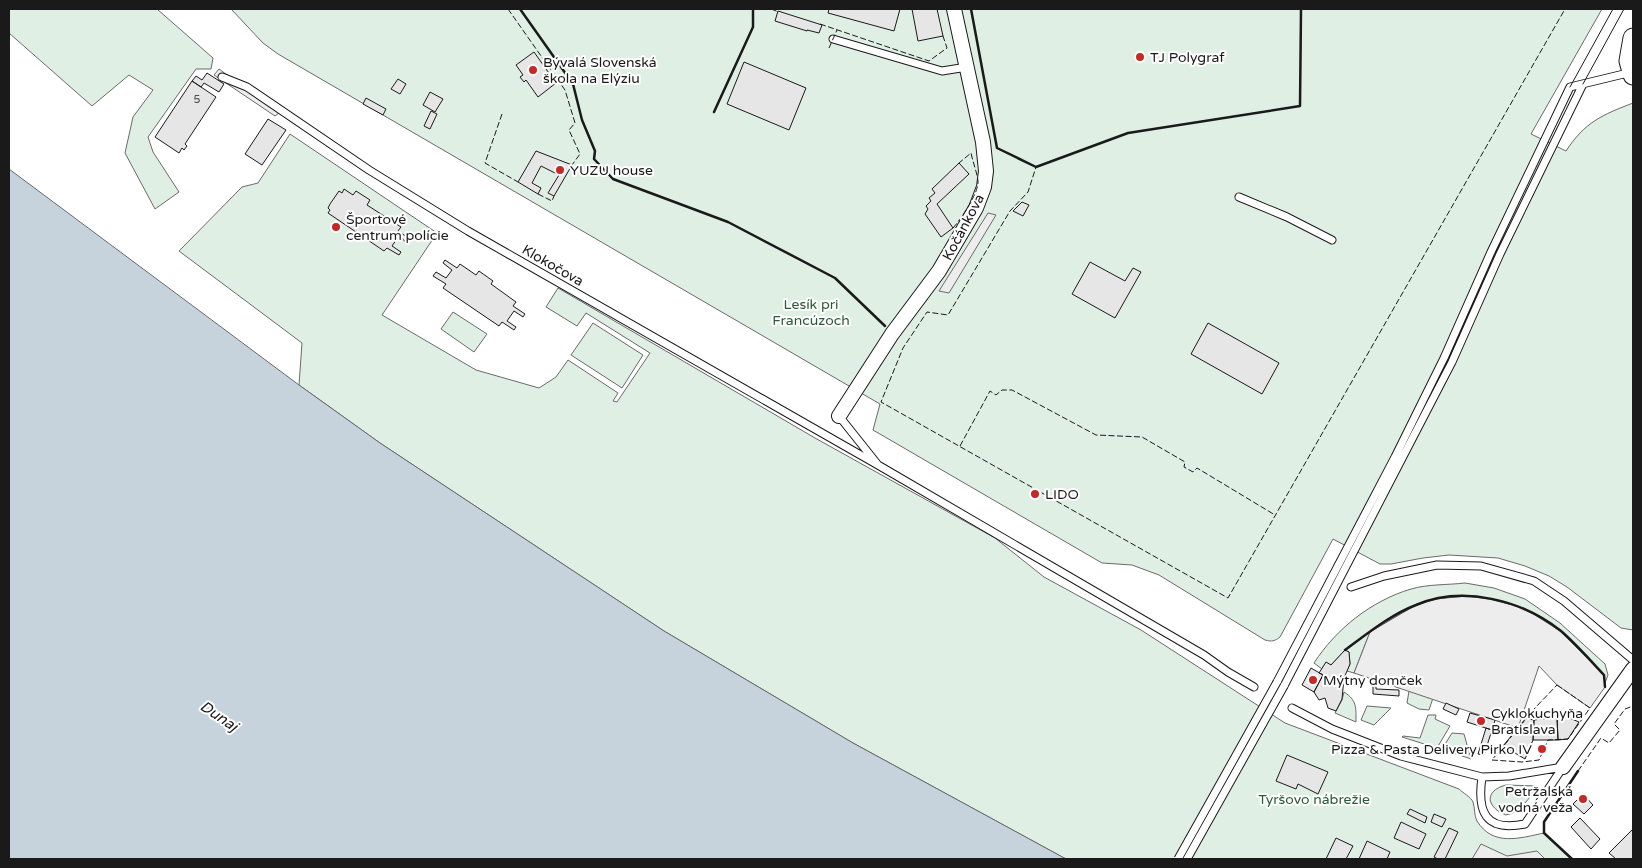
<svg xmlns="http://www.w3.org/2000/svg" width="1642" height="868" font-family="'Varela Round',sans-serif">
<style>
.green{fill:#e0efe3;stroke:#6a6a6a}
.parking{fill:#ededed;stroke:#6a6a6a}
.water{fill:#c6d2dc;stroke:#6a6a6a}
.building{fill:#e6e6e6;stroke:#1a1a1a}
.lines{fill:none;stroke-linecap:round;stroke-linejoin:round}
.lane-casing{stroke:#1a1a1a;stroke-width:9}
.street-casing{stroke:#1a1a1a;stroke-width:16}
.secondary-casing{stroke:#1a1a1a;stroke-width:21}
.lane{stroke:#fff;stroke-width:7}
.street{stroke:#fff;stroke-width:14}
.secondary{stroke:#fff;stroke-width:19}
.tram{stroke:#1a1a1a;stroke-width:1}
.lane-bridge-casing{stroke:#1a1a1a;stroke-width:9;stroke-linecap:butt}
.lane-bridge{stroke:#fff;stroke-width:7}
.fence{stroke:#1a1a1a;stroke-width:1;stroke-dasharray:6 2.5;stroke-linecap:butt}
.wall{stroke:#1a1a1a;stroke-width:2.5}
.poi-dot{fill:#c62828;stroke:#fff;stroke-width:2}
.labels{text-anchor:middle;stroke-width:4;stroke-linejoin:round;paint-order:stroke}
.number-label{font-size:11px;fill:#4d4d4d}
.poi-label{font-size:14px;fill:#1a1a1a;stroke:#fff;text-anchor:start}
.street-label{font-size:14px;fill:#1a1a1a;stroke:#fff}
.park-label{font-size:14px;fill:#2b5a34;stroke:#fff}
.water-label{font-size:15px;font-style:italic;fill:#1a1a1a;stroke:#fff}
</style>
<rect width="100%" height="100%" fill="#fff"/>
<path class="green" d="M9,9H157L213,58L211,69H196L148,137L153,152L179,192L155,209L125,153L133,117L153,90L129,75L92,106L9,33Z
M231,9H1602L1531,134L1566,151C1585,122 1602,115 1633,103V630L1621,628L1567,587L1549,576L1525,566L1498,558L1449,555L1423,558L1391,564H1380L1333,539L1280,637C1275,641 1272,642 1265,640L1159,575L1132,565L1102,563L873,430L880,404L278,54L263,43Z
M290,134L437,233L382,315L476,370L539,388L556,377L568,360L618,393L613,401L617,402L650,353L586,313L577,326L546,307L558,288L815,438L995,538L1044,577L1141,630L1285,723L1459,789C1463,793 1471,797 1473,802C1475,808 1474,816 1477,821C1493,847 1520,838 1544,833L1572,859H1066L853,743L664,631L380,443L299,385L302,343L179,251L242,187L258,183Z
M453,312L487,334L474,352L441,329Z
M593,323L643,355L622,388L571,355Z
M1465,583L1494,588L1525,599L1560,623L1605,664L1608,675L1605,683L1604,675L1560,631L1524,608L1416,605L1370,632L1354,673L1347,671L1350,664L1349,652L1345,650L1331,665L1326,663L1322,669L1314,663C1336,629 1371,601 1411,589C1428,584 1448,585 1465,583Z
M1409,691L1433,698L1429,710L1419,709L1407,703Z
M1344,692C1357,700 1356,708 1356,722L1335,713L1342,700Z
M1367,706L1391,708L1374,725L1361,720Z
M1428,715H1436L1435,719L1450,726L1437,748L1402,737L1403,736L1420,738Z
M1452,733L1464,734L1471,759L1442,749Z
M1506,785L1538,786C1529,798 1521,812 1506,815C1487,808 1483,791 1506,785Z"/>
<path class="parking" d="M219,69L279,113L275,116L214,75Z
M988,213L996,215L949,293L939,291Z
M1467,596L1489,599L1524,608L1560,631L1604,675L1605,687L1590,708L1557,685L1539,666L1518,728L1354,673L1370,632L1416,605L1436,599Z
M1481,844L1507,856L1537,851L1545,859H1472Z"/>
<path class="water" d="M9,169L299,385L380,443L664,631L853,743L1066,859H9Z"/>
<path class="building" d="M829,9H900L894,31L828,13Z
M912,9H937L943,36L918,41Z
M778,11L822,25L819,33L807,30V31L775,21Z
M534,52L556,83L538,97L526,80L524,82L520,77L523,75L516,65Z
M744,62L806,88L789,130L727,104Z
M207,73L224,84L219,92L204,83L201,87L192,81L196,76L202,80Z
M398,79L406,84L400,94L391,89Z
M192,81L216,97L185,144L187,146L184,150L182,148L179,153L155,137Z
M430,92L443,99L435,112L423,105Z
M366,98L386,109L383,115L363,104Z
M431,111L437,114L430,129L424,126Z
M268,119L286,130L262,165L245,154Z
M536,151L572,165L554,196L548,193L559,175L541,166L532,183L541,188L538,194L518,182Z
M959,163L969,174L937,204L953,228L941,237L925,214L928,209L926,206L931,201L929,198L935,193L932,189Z
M344,189L353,195L356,191L370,200L367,205L401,227L398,231L410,239L407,243L399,236L392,246L401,252L399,255L387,248L384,251L328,213L330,210L328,208L330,204L339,191L342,193Z
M1022,202L1029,205L1023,216L1013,211Z
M445,260L457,268L460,264L476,275L479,271L493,281L491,284L516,302L513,306L525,314L523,317L514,311L507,321L516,327L514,330L502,322L499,326L443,288L446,284L433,276L436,272L446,278L452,270L443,263Z
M1090,262L1125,281L1133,268L1141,272L1115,318L1072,294Z
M1208,323L1279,363L1262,394L1191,354Z
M1345,650L1349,652L1350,664L1344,678L1342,699L1336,711L1328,708L1325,698L1319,700L1314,692L1323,675L1319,673L1326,662L1331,665Z
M1311,668L1323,675L1314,692L1302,685Z
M1373,686H1376V689L1399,690V696L1373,694Z
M1446,703L1459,709L1456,715L1443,709Z
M1470,713L1495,720L1492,730L1467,722Z
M1557,717L1558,740H1533L1534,720Z
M1557,717H1567L1579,722L1568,739L1558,740Z
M1526,718L1534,720L1533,740L1525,759L1503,746Z
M1486,728L1492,730L1484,755L1478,754Z
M1287,755L1328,772L1318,794L1298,784L1296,789L1276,781Z
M1583,794L1593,805L1584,814L1573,804Z
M1410,809L1427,817L1425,823L1407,814Z
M1434,814L1446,819L1442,827L1431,822Z
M1580,818L1600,839L1591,849L1571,827Z
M1401,822L1426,834L1419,849L1394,838Z
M1449,828L1458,832L1445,859H1438L1434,857Z
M1633,829V859H1616L1609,853Z
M1336,838L1353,846L1346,859H1326Z
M1367,841L1390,852L1387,859H1359Z"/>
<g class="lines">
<defs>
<path id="lane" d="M833,39L942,71L967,67
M222,77L247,87L369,170L468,231L878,465
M1239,197L1287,217L1332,240
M839,416L878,465L1204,655L1228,672L1254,687
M1351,587L1384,576L1437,565L1481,566L1534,581L1564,601L1633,660
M1277,682L1395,457L1444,358L1491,252L1570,87L1632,72
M1284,686L1452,362L1500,254L1583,84
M1292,708L1332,729L1401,756L1482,777L1509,776L1563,767
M1482,777C1477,812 1485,832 1525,824L1563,767"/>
<path id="street" d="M839,416L892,334L939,271L976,208L984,187L986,171L983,142L954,9
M1563,767L1633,669"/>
<path id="secondary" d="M1633,38L1629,61L1633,75"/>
</defs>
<use href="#lane" class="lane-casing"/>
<use href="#street" class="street-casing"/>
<use href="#secondary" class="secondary-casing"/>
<use href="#lane" class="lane"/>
<use href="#street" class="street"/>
<use href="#secondary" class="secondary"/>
<path class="tram" d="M1583,84L1624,9
M1570,87L1613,9"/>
<defs>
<path id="lane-bridge" d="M1178,859L1277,682
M1187,859L1284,686"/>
</defs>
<use href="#lane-bridge" class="lane-bridge-casing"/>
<use href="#lane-bridge" class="lane-bridge"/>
<path class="fence" d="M508,9L565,90L575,123L569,130L580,154L572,165
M771,9L779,12
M1301,9L1300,106L1128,133L1036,167L1028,192L1010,211L948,315L927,312L903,348L881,402L1228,598L1565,9
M820,24L929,61L947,48L943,36
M829,48L837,30
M502,114L485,163L518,182
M538,194L552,201L554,196
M953,228C961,219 979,193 978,181C977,172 973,163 971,153L959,163
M960,446L990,391L996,395L1002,390H1012L1096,435L1142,437L1185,462L1184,467L1193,472L1197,468L1275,515
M1557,685L1590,708L1568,739L1548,740L1539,760L1522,762L1492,760L1535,708Z
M1578,771L1601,738L1609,743L1620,730L1614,724L1625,709L1633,706"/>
<path class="wall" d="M520,9L573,84L582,120L595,151L594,159L613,179L728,222L835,278L885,326
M971,9L997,148L1036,167L1128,133L1300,106L1301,9
M714,112L753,27V9
M1345,650C1367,634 1390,615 1416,605C1463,585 1522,600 1561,631C1576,644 1590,660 1604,675L1605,687
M1572,859L1544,833V822L1578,771"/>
</g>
<g class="poi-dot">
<circle cx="1140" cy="57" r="5"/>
<circle cx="533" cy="70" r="5"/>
<circle cx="560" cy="170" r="5"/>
<circle cx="336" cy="227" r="5"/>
<circle cx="1035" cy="494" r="5"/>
<circle cx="1313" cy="680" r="5"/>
<circle cx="1481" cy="721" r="5"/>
<circle cx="1542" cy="749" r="5"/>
<circle cx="1583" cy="799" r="5"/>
</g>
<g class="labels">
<g class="number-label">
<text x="197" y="103">5</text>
</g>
<g class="poi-label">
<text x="1150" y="62">TJ Polygraf</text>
<text x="543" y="67">Bývalá Slovenská<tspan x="543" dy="16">škola na Elýziu</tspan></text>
<text x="570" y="175">YUZU house</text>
<text x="346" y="224">Športové<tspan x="346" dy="16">centrum polície</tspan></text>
<text x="1045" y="499">LIDO</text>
<text x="1323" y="685">Mýtny domček</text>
<text x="1491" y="718">Cyklokuchyňa<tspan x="1491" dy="16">Bratislava</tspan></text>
<text x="1532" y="754" text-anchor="end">Pizza &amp; Pasta Delivery Pirko IV</text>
<text x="1573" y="796" text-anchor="end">Petržalská<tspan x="1573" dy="16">vodná veža</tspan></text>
</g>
<g class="street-label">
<text transform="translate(963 227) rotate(-62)" y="5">Kočánkova</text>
<text transform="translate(553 265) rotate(30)" y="5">Klokočova</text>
</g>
<g class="park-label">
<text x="811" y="309">Lesík pri<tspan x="811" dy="16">Francúzoch</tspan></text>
<text x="1314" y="804">Tyršovo nábrežie</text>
</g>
<g class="water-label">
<text transform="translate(219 716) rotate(34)" y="5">Dunaj</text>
</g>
</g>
<rect width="1642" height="868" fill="none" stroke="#1a1a1a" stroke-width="20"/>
</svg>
